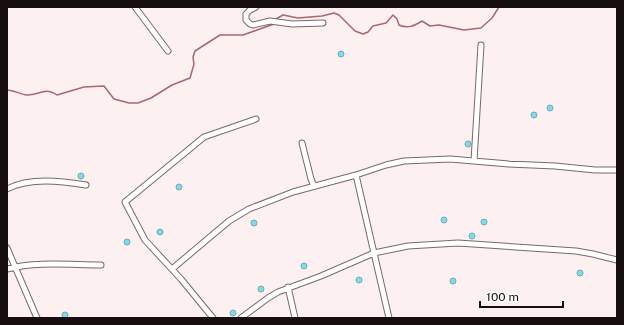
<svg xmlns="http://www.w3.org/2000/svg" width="624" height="325" font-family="'Public Sans',sans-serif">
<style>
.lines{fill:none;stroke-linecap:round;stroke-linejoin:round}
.stream{stroke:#a86870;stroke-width:1.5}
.building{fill:#6fe1f3;stroke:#85a2a7}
.street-casing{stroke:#7f6668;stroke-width:7}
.street{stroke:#fff;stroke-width:5}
</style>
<rect width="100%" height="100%" fill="#fcf0f1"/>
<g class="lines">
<path class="stream" d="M276,19L283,15L298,18L322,16L334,13L339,15L355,31L363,34L368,32L373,26L386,23L393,15L397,19L399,25C408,29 414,26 422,21L430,26L439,25L464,30L481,28L492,18L499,7
M7,90C13,90 20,94 26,95C39,96 44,86 57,95L84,87L104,86L114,99L129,103H138L151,98L172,85L190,78L194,64L193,57L195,51L220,35H243L274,24"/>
</g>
<path class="building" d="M338 54a3 3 0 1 1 6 0a3 3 0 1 1-6 0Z
M547 108a3 3 0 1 1 6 0a3 3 0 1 1-6 0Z
M531 115a3 3 0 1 1 6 0a3 3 0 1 1-6 0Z
M465 144a3 3 0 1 1 6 0a3 3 0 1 1-6 0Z
M78 176a3 3 0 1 1 6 0a3 3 0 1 1-6 0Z
M176 187a3 3 0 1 1 6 0a3 3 0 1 1-6 0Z
M441 220a3 3 0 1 1 6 0a3 3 0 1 1-6 0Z
M481 222a3 3 0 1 1 6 0a3 3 0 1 1-6 0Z
M251 223a3 3 0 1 1 6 0a3 3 0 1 1-6 0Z
M157 232a3 3 0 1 1 6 0a3 3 0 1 1-6 0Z
M469 236a3 3 0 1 1 6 0a3 3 0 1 1-6 0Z
M124 242a3 3 0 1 1 6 0a3 3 0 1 1-6 0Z
M301 266a3 3 0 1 1 6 0a3 3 0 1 1-6 0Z
M577 273a3 3 0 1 1 6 0a3 3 0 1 1-6 0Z
M356 280a3 3 0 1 1 6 0a3 3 0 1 1-6 0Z
M450 281a3 3 0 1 1 6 0a3 3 0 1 1-6 0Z
M258 289a3 3 0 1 1 6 0a3 3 0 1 1-6 0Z
M230 313a3 3 0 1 1 6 0a3 3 0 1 1-6 0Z
M62 315a3 3 0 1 1 6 0a3 3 0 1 1-6 0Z"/>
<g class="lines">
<defs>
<path id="street" d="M135,7L168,51
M256,7L250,10L246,14V20L250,24L253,25L270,21L292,24L323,23
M302,143L311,179L314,186
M474,161L481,45
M356,175L386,165L404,161L450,159L509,164L555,166L595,170H617
M7,189C30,177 61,181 86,185
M7,248L37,318
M7,269C37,261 71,265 101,265
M172,269L229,221L249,209L293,192L356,175L389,318
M288,287L295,318
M213,318L181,279L145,240L125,202L204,137L256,119
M241,318L268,298L278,292L321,276L374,253L408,246L458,243L576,251L593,254L617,260"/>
</defs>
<use href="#street" class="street-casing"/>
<use href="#street" class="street"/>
</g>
<rect width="624" height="325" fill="none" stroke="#170e0f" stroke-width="16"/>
<path d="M480 301v6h83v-6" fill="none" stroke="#170e0f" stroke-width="2"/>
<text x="486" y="301" font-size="12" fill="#170e0f" stroke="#ffffff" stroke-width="3" paint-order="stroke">100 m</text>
</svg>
